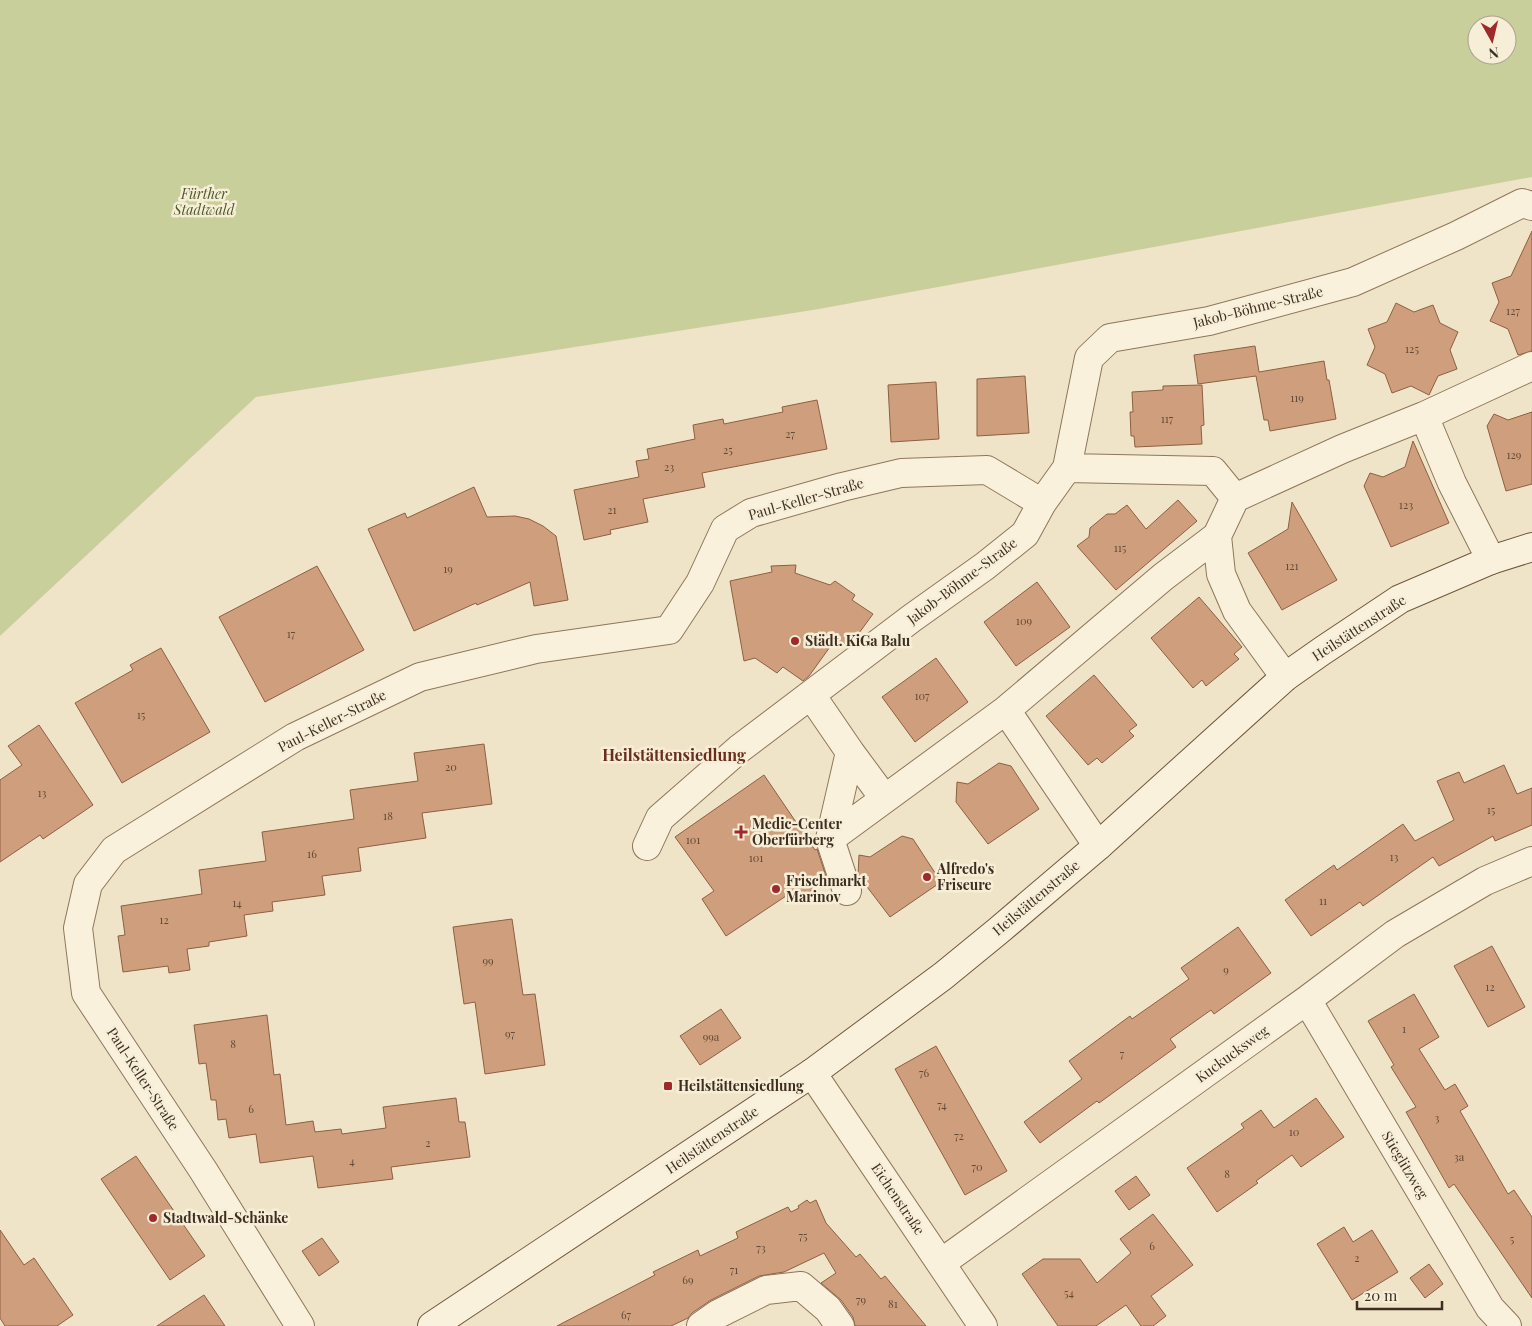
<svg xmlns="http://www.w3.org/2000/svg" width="1532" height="1326" font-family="'Playfair Display',serif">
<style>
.green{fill:#c9cf9b;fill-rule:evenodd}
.building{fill:#cf9f7d;stroke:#8d5f41}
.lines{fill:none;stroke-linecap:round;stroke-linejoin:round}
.street-casing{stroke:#8d765c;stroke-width:30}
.secondary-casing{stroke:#6f573f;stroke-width:30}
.street{stroke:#faf1dc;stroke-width:28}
.secondary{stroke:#faf1dc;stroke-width:28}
.poi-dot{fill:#9e2a2b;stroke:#f7eed8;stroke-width:2}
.labels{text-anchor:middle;stroke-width:5;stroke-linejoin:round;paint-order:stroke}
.number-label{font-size:11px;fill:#624a37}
.park-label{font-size:14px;font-style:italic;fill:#4d5a26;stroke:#f7eed8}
.street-label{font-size:14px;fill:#3d2e20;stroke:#f7eed8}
.poi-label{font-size:14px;font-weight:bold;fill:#3d2e20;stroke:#f7eed8;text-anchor:start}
.quarter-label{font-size:16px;font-weight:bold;fill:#6b2e1e;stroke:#f7eed8}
</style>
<rect width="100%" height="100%" fill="#f0e4c8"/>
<path class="green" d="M0,0H1532V177L819,309L256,397L0,636ZM1477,25H1507V55H1477Z"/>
<path class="building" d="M1532,231V351L1518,355L1508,329L1490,321L1499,302L1492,283L1511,276Z
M1396,303L1414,312L1433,305L1440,323L1458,332L1450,350L1457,369L1438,376L1429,395L1411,386L1392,393L1385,374L1367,365L1375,347L1368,329L1387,322Z
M1255,346L1259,372L1324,361L1327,380H1329L1336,419L1270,431L1268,420H1264L1256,376L1198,384L1194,355Z
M1025,376L1029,433L977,436V379Z
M936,382L939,439L891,442L888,385Z
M1202,385L1204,425L1201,426L1202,444L1135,447L1134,436H1131L1130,412H1133L1132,392L1163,390V386Z
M817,400L827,449L702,473L705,487L643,499L648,522L610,530L611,534L584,540L574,490L639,477L636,461L649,459L647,449L695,439L693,425L723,419L724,424L783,412L782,407Z
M1532,412V484L1506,491L1487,426L1494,414L1508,420Z
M1413,441L1449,523L1391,547L1364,486L1370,473L1383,477L1405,467Z
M474,487L487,517L515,516L529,519L543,526L556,536L568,600L534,606L530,582L477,605L476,603L414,631L368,529L405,513L407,518Z
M1178,500L1197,521L1116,590L1077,546L1089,537L1090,528L1107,514H1115L1127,505L1146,529Z
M1292,502L1337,580L1282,610L1248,553L1288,529Z
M796,565L795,573L830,585L835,581L855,595L852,600L873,614L851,644L847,648L835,640L809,676L803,681L783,667L777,673L755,658L744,661L730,581L772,572L771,566Z
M317,566L364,650L265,702L219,617Z
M1037,582L1070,627L1016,666L984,622Z
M1199,597L1242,647L1234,654L1239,659L1206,686L1202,680L1193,688L1151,638Z
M161,648L210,732L122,783L75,703L133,670L130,665Z
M936,658L968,702L915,742L882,697Z
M1094,675L1137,725L1129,731L1134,736L1102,763L1097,758L1088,765L1046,716Z
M39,725L93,805L43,839L40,835L0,862V780L22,765L8,746Z
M484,744L492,804L422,813L426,838L358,848L361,871L322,876L325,895L272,902L273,911L244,915L247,936L209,942V946L187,949L190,970L169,973L168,966L123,972L118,936L125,935L121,906L202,894L199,870L266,861L262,832L354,819L350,790L418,781L414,753Z
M999,763L1011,766L1039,809L988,844L956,802L957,782L968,784Z
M1504,765L1517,794L1532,788V825L1495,841L1493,836L1439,866L1433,857L1363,906L1360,902L1311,936L1285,900L1334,865L1337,870L1403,824L1415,841L1454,820L1437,781L1459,772L1464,783Z
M764,775L815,850L817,849L827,879L798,900L792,892L726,936L702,899L714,891L675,837Z
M902,836L913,839L941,882L890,917L858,875L859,855L870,857Z
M512,919L523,995L535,994L545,1065L485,1074L475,1002L464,1004L453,927Z
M1238,927L1271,973L1214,1014L1211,1010L1170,1039L1176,1047L1099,1103L1097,1101L1040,1143L1024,1122L1082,1079L1069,1061L1130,1016L1132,1019L1189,979L1181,968Z
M1492,946L1525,1007L1488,1027L1454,966Z
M1414,994L1439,1037L1419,1049L1445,1090L1455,1084L1468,1106L1460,1111L1508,1194L1514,1190L1532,1217V1298L1454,1184L1449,1188L1406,1112L1416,1107L1391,1067L1394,1065L1368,1021Z
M721,1009L741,1038L700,1065L680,1036Z
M267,1015L274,1075L280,1074L286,1125L313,1121L315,1132L341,1129L342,1134L386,1128L383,1107L456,1098L459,1122H465L470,1157L391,1167L393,1179L318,1188L313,1156L260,1163L256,1134L229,1138L226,1119L218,1120L216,1100H211L206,1063L199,1064L194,1025Z
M936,1046L1007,1171L965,1195L895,1069Z
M1316,1098L1344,1137L1301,1167L1292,1155L1256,1181L1258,1183L1217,1212L1187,1168L1244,1128L1241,1124L1261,1110L1274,1128Z
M136,1156L205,1256L170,1280L101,1179Z
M1136,1176L1150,1195L1129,1210L1115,1191Z
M807,1200L810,1203L816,1200L826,1223L856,1257L860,1254L881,1279L885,1276L926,1326H855L853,1317L841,1300L821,1283L836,1273L824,1253L784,1272L759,1276L711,1300L692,1313L688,1318L671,1326H557L655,1275L653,1272L698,1250L700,1256L738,1238L736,1232L788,1207L791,1212L799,1208L798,1206Z
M1153,1214L1193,1265L1151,1296L1166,1316L1153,1326H1141L1126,1305L1096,1326H1058L1022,1274L1043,1259H1080L1097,1283L1131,1253L1120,1239Z
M1344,1227L1353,1242L1372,1230L1398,1272L1352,1300L1317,1244Z
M0,1230L24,1265L34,1258L73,1315L57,1326H5L0,1318Z
M322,1238L339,1262L319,1276L302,1251Z
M1429,1264L1443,1284L1425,1298L1410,1278Z
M204,1295L225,1326H157Z"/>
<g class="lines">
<defs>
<path id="street" d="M1424,416L1452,483L1491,560
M1067,468L1213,471L1235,498
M1217,536L1221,574L1237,611L1285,677
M811,695L850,752
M1006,710L1098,846
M830,839L850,752L884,798
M647,846L660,818L739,749L912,618L985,566L1025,534L1042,503L1067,468L1089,358L1110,338L1209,321L1353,282L1456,236L1522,203L1532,206
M847,891L830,839L1006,710L1163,577L1217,536L1235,498L1342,449L1424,416L1532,366
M1307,1000L1490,1308L1507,1326
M812,1073L983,1326
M941,1263L1307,1000L1395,934L1485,881L1532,861
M300,1326L203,1170L86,993L78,928L88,884L114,850L295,737L420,677L536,649L669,630L700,583L725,529L751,513L842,487L901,473L987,470L1042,503
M701,1326L718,1314L766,1290L801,1286L828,1309L840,1326"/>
<path id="secondary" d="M432,1326L812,1073L943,976L998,931L1098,846L1285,677L1322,651L1400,599L1491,560L1532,547"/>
</defs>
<use href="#street" class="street-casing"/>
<use href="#secondary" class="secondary-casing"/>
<use href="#street" class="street"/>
<use href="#secondary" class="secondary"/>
</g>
<g class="poi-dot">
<circle cx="795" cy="641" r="5"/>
<path d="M738.5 824.5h5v5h5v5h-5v5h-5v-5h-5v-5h5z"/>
<circle cx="927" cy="877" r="5"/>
<circle cx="776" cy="889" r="5"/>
<rect x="663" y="1081" width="10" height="10" rx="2.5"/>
<circle cx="153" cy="1218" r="5"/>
</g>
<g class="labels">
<g class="number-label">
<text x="1513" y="315">127</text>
<text x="1412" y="353">125</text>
<text x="1297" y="402">119</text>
<text x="1167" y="423">117</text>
<text x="790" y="438">27</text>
<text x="728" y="454">25</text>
<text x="1514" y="459">129</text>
<text x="669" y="471">23</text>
<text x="1406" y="509">123</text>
<text x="612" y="514">21</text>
<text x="1120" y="552">115</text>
<text x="1292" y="570">121</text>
<text x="448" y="573">19</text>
<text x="1024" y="625">109</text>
<text x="291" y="638">17</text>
<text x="922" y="700">107</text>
<text x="141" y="719">15</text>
<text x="451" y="771">20</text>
<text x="42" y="797">13</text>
<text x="1491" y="814">15</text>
<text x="388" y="820">18</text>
<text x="693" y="844">101</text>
<text x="312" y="858">16</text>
<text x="1394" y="861">13</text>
<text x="756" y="862">101</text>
<text x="1323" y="905">11</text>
<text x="237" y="907">14</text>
<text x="164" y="924">12</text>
<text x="488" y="965">99</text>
<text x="1226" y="974">9</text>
<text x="1490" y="991">12</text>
<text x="1404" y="1033">1</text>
<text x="510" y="1038">97</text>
<text x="711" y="1041">99a</text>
<text x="233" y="1048">8</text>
<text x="1122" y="1058">7</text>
<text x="924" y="1077">76</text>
<text x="942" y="1109">74</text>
<text x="251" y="1113">6</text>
<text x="1437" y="1122">3</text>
<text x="1294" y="1136">10</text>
<text x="959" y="1140">72</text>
<text x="428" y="1147">2</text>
<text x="1459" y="1161">3a</text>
<text x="352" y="1165">4</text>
<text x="977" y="1171">70</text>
<text x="1227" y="1178">8</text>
<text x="803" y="1240">75</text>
<text x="1512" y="1243">5</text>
<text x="1152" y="1250">6</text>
<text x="761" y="1252">73</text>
<text x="1357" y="1262">2</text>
<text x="734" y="1274">71</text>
<text x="688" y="1284">69</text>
<text x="1069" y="1297">54</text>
<text x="861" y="1304">79</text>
<text x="893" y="1308">81</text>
<text x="626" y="1319">67</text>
</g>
<g class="park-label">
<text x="204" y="199">Fürther<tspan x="204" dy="16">Stadtwald</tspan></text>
</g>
<g class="street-label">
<text transform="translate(1258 307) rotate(-14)" y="5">Jakob-Böhme-Straße</text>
<text transform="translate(806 499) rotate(-16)" y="5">Paul-Keller-Straße</text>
<text transform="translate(962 581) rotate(-37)" y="5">Jakob-Böhme-Straße</text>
<text transform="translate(1359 628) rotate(-33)" y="5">Heilstättenstraße</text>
<text transform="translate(332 721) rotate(-27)" y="5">Paul-Keller-Straße</text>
<text transform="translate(1036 898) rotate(-40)" y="5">Heilstättenstraße</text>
<text transform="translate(1232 1054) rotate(-36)" y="5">Kuckucksweg</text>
<text transform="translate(143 1079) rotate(57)" y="5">Paul-Keller-Straße</text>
<text transform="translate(712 1140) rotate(-34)" y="5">Heilstättenstraße</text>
<text transform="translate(1405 1165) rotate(59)" y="5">Stieglitzweg</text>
<text transform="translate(898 1199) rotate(56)" y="5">Eichenstraße</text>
</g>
<g class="poi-label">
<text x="805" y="646">Städt. KiGa Balu</text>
<text x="752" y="829">Medic-Center<tspan x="752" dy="16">Oberfürberg</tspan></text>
<text x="937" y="874">Alfredo's<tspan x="937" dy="16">Friseure</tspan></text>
<text x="786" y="886">Frischmarkt<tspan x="786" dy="16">Marinov</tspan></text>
<text x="678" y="1091">Heilstättensiedlung</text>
<text x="163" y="1223">Stadtwald-Schänke</text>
</g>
<g class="quarter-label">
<text x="674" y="761">Heilstättensiedlung</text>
</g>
</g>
<g transform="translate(1492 40) rotate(172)"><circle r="24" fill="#f7eed8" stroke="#ada18e"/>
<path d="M0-4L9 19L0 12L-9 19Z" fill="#9e2a2b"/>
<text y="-8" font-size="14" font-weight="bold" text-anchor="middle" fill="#3d2e20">N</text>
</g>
<path d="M1357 1301v8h85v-8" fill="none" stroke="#3d2e20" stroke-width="2.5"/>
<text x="1364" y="1301" font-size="15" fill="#3d2e20" stroke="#f7eed8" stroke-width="4" paint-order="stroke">20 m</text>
</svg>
